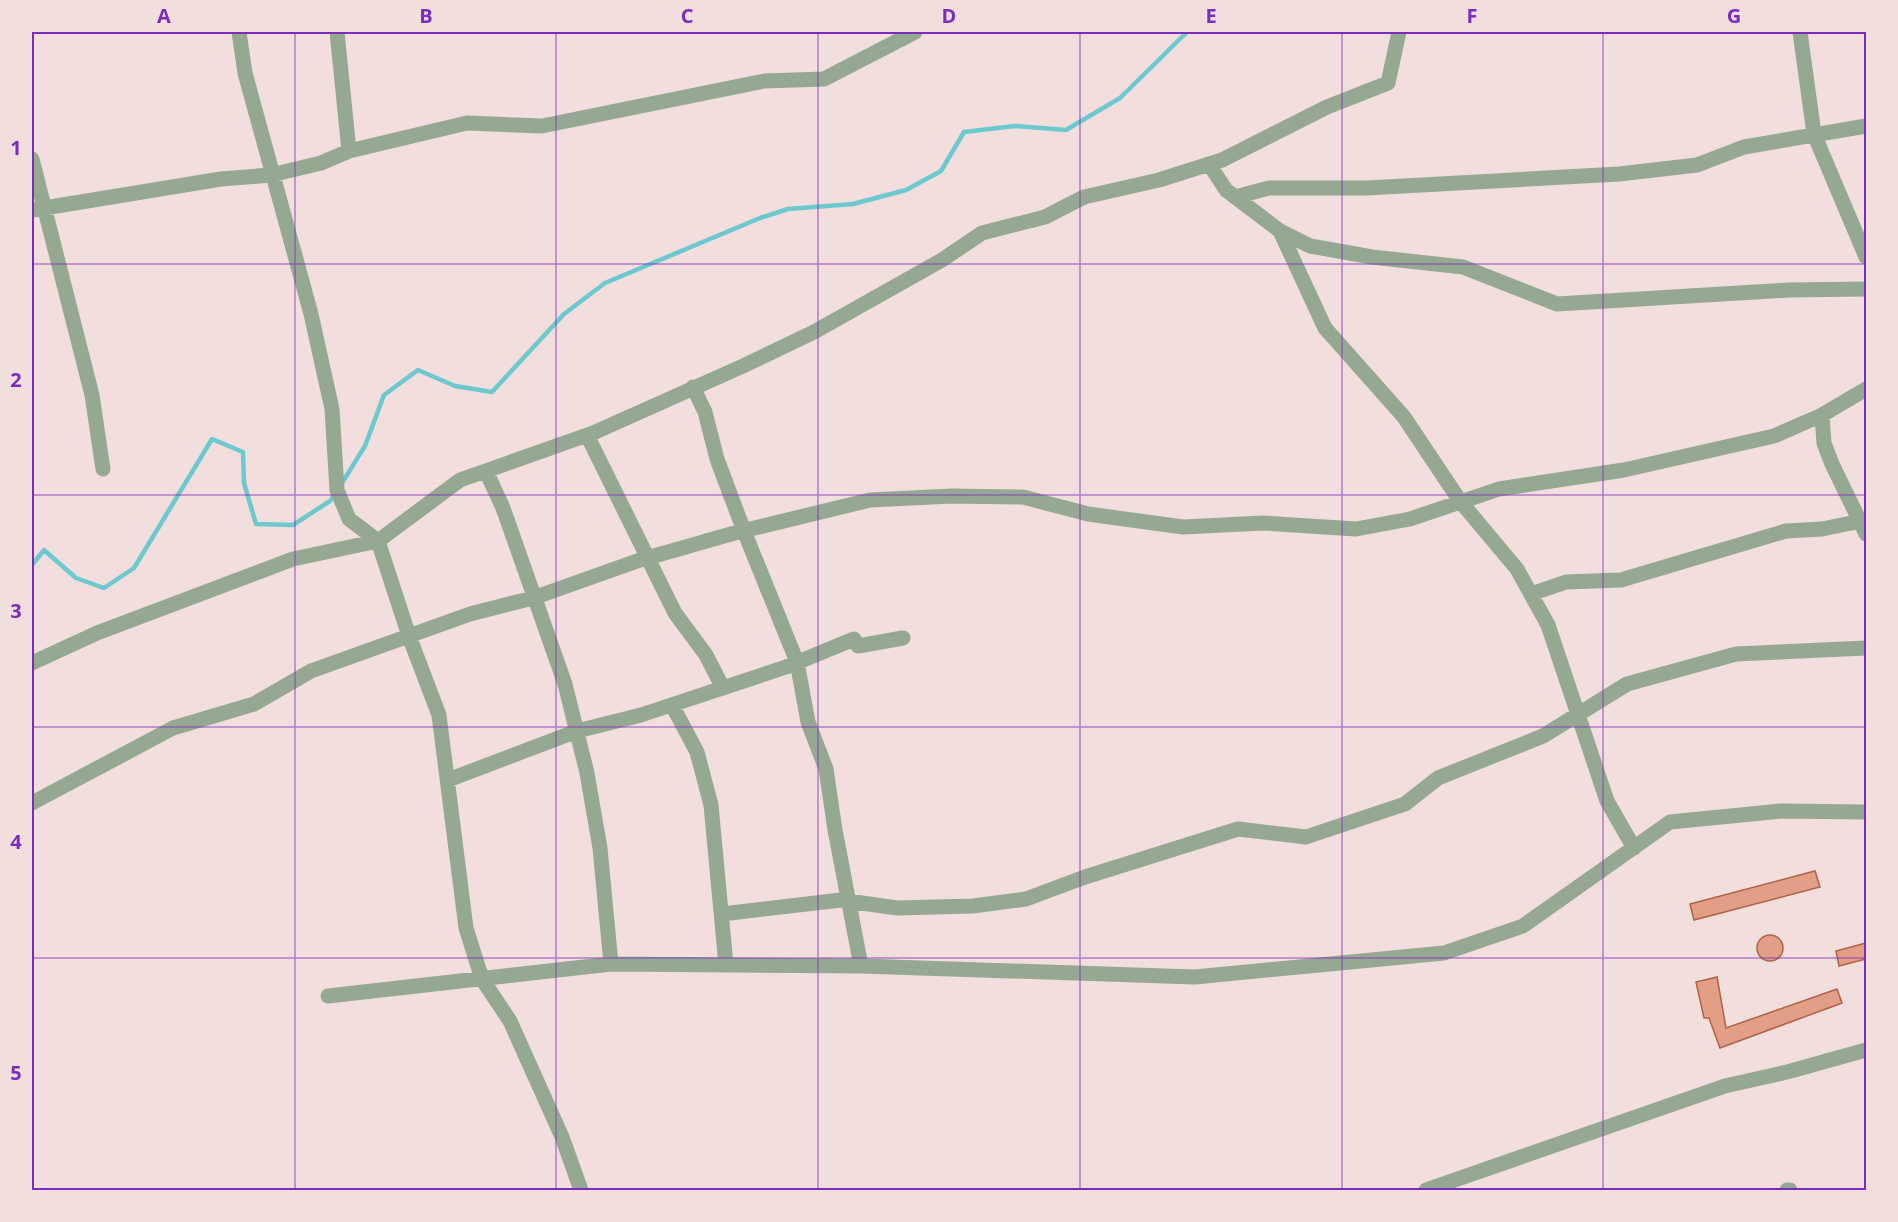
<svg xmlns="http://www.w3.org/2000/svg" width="1898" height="1222" font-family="'Open Sans',sans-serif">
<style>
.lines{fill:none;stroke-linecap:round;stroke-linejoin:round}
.stream{stroke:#6bc9cf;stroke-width:4.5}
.building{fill:#e39e86;stroke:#b06246;stroke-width:1.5}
.minor{stroke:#95a891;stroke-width:15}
.grid{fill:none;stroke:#7b2cbf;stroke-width:1.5;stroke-opacity:0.55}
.neatline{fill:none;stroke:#7b2cbf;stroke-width:2}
.grid-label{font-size:20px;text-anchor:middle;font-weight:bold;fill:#7b2cbf}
</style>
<rect width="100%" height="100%" fill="#f2dedd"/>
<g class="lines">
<path class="stream" d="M342,483L365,446L384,395L418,370L455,386L492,392L564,314L605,283L760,218L788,209L853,204L906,190L941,171L964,132L1015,126L1066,130L1120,98L1187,32
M32,565L44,550L76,578L104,588L134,568L212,439L243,452L244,483L256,524L293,525L330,501L336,493"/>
</g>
<path class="building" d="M1815,871L1820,887L1694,920L1690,904Z
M1757 948a13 13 0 1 1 26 0a13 13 0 1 1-26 0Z
M1866,943V959L1839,966L1836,951Z
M1717,977L1726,1028L1837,989L1842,1003L1720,1048L1709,1018H1704L1696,982Z"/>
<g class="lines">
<path class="minor" d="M239,32L245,73L311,314L332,409L337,490L349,519L378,541L409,636L439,715L466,928L482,979L510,1021L562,1137L581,1190
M337,32L349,151
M1800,32L1814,134L1866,257
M32,159L92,395L103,469
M1209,164L1226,190L1280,231L1310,246L1372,257L1463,267L1557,304L1789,290L1866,289
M1235,197L1269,188H1367L1619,174L1697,165L1744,147L1866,126
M32,210L221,179L271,175L321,163L349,151L467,123L542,126L764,81L824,79L915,32
M1280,231L1325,328L1404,417L1460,501L1517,569L1548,625L1607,801L1634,848
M693,387L705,412L717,459L744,531L797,662L808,722L826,769L835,830L861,966
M1822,415L1824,443L1832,464L1866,534
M587,435L675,613L706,655L723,688
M486,471L503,508L565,684L587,773L600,848L611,964
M1531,594L1566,582L1621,580L1786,531L1822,529L1866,520
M32,663L97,633L293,559L378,541L460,480L593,433L743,366L814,332L942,260L982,233L1045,217L1084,197L1159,180L1222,160L1327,107L1388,83L1399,32
M672,705L697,752L711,805L726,965
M448,780L577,731L641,715L786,667L854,639L858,646L903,638
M32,803L173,728L254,704L311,671L470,614L533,598L640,560L738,532L870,500L952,496L1023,497L1088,514L1183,527L1263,523L1356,529L1410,519L1499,489L1624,470L1774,436L1822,415L1866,389
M722,914L841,900L897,908L973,906L1026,899L1085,877L1238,829L1306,837L1405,804L1438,778L1543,736L1627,684L1736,654L1866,648
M328,996L611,964L861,966L1195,977L1444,953L1523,926L1670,822L1781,811L1866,812
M1426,1190L1725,1086L1787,1072L1866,1050
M1787,1190H1790"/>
</g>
<path class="grid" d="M295,32V1190M556,32V1190M818,32V1190M1080,32V1190M1342,32V1190M1603,32V1190M32,264H1866M32,495H1866M32,727H1866M32,958H1866"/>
<rect width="1898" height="1222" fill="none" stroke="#f2dedd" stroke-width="66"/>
<rect x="33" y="33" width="1832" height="1156" class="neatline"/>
<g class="grid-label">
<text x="164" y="23">A</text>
<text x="426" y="23">B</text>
<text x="687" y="23">C</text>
<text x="949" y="23">D</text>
<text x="1211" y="23">E</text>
<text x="1472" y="23">F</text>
<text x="1734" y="23">G</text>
<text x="16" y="155">1</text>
<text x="16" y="387">2</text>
<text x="16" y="618">3</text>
<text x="16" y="849">4</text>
<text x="16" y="1080">5</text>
</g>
</svg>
